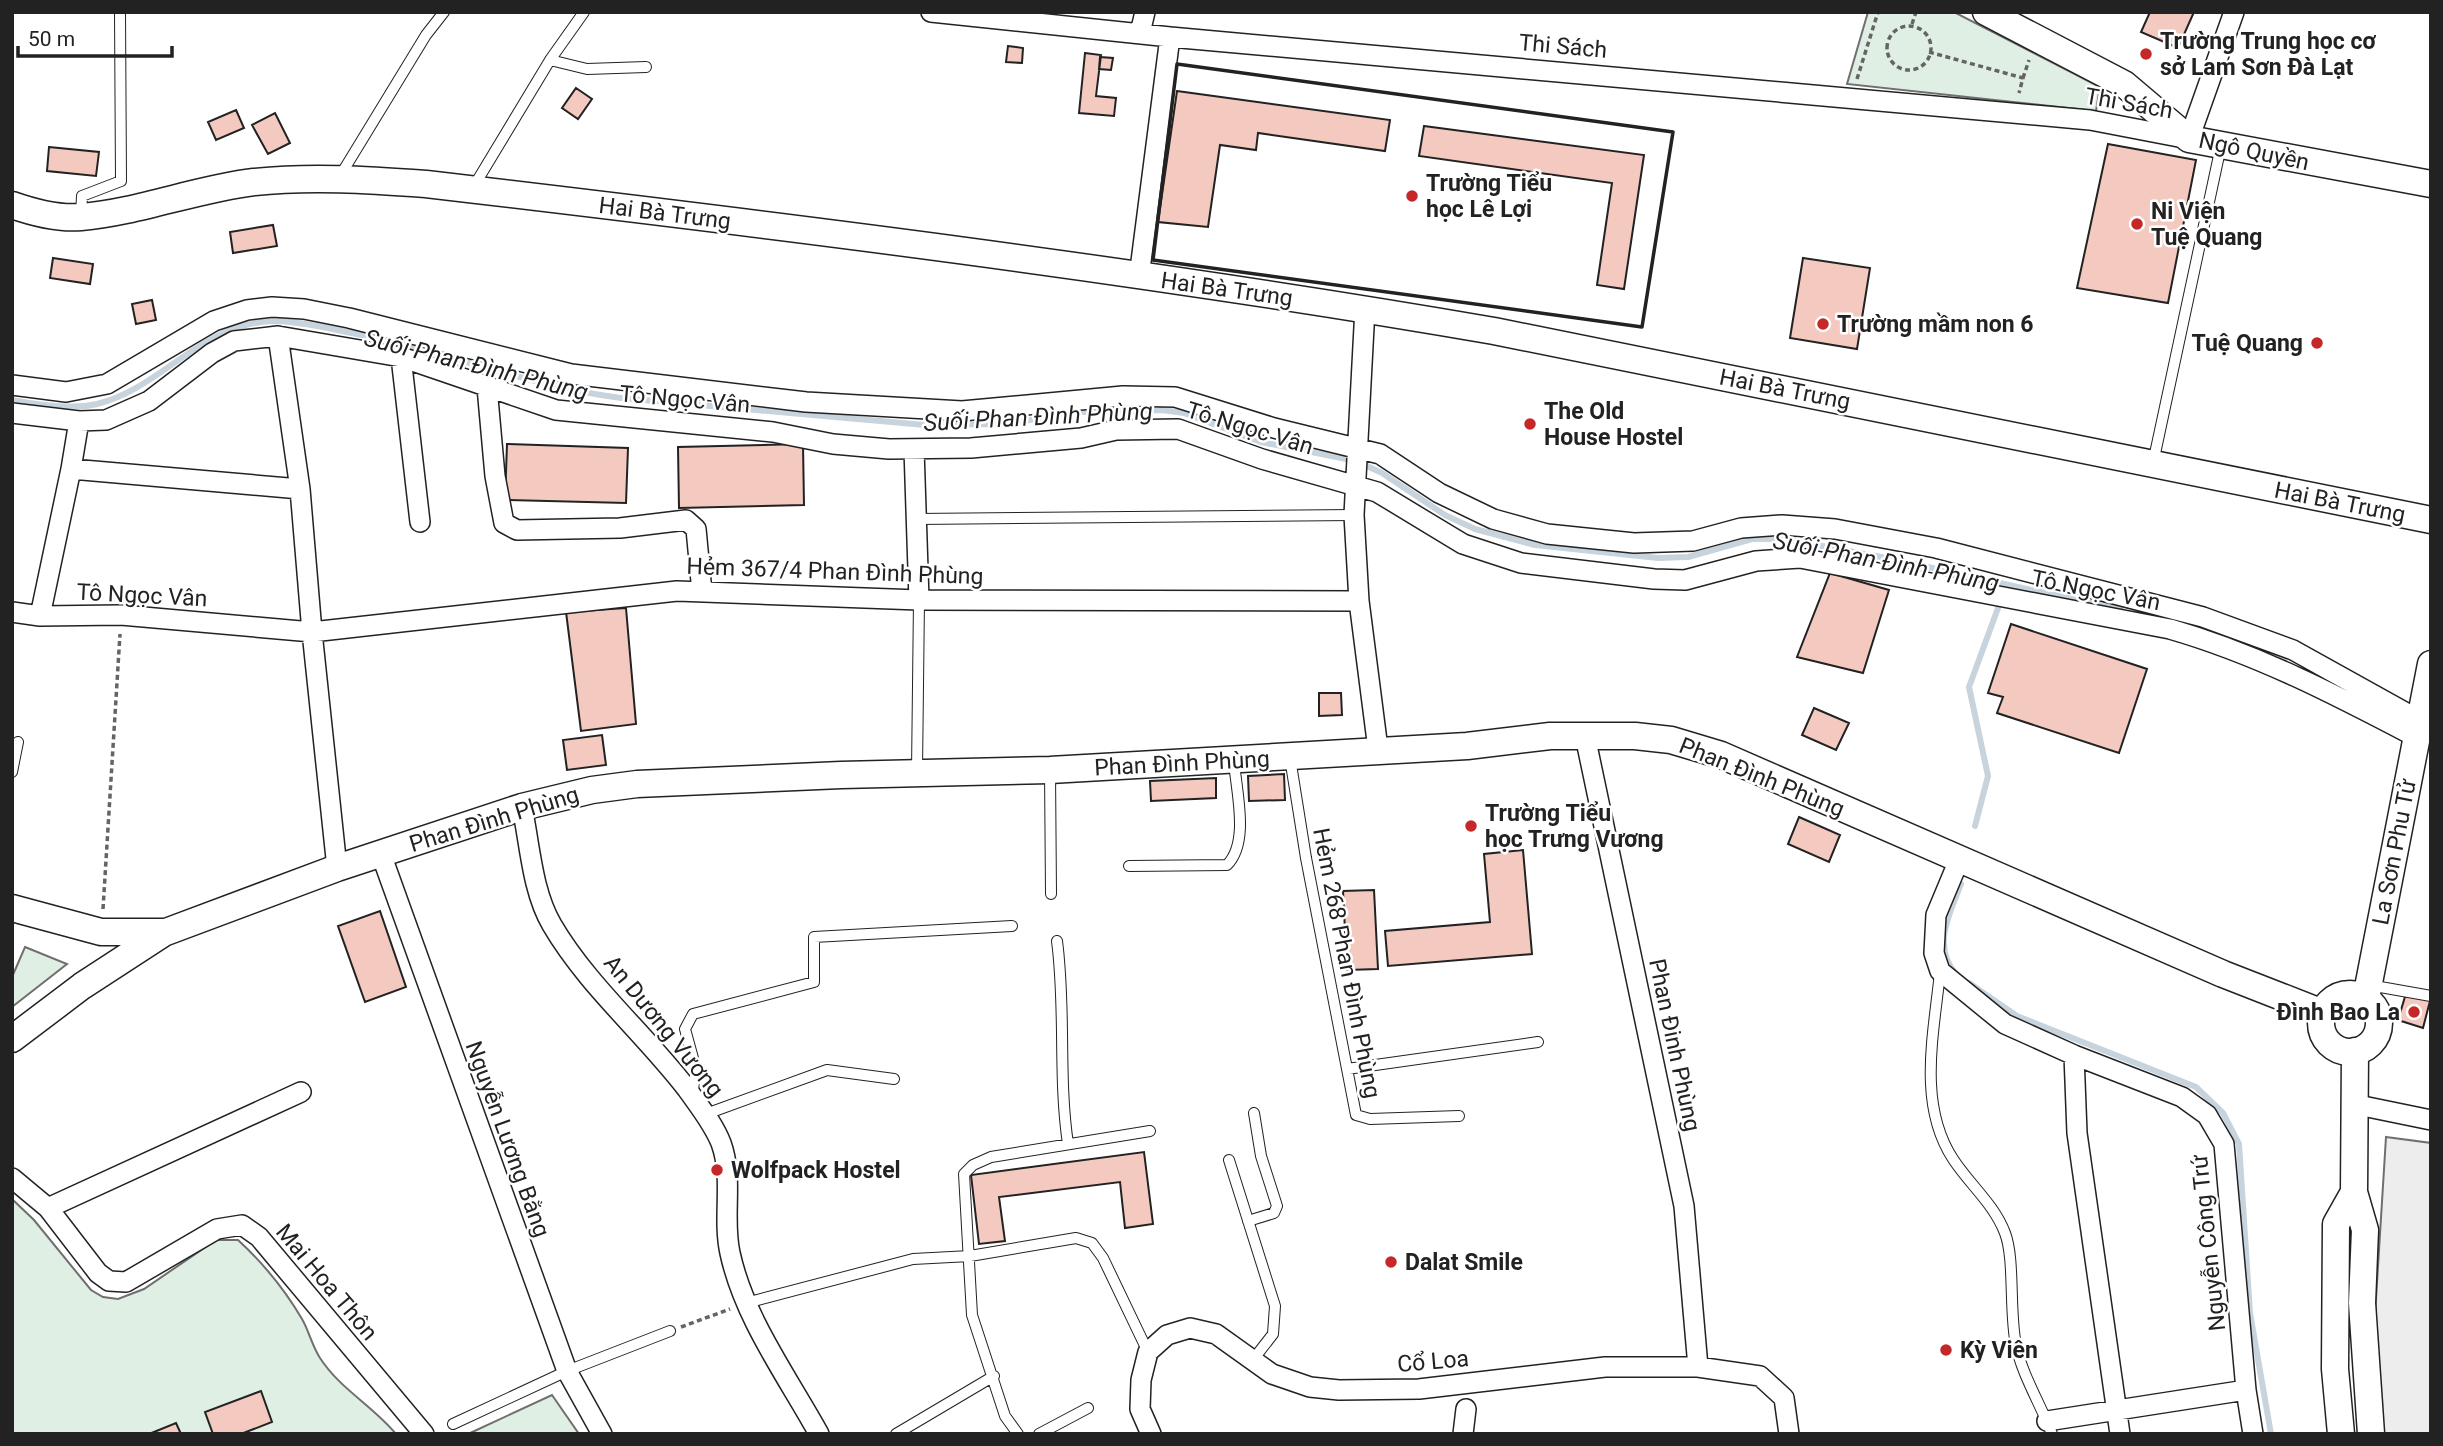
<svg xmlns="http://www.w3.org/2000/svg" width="2443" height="1446" font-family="Roboto,sans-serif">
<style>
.green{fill:#e0efe3;stroke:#6f6f6f;stroke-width:2}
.parking{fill:#ededed;stroke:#6f6f6f;stroke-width:2}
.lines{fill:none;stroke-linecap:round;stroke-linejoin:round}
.stream{stroke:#c7d3dd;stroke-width:6}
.building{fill:#f3c9c0;stroke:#222;stroke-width:2}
.lane-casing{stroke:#222;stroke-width:12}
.street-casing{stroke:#222;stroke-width:22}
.secondary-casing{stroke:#222;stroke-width:29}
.path{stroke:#646464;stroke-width:3.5;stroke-dasharray:5 3.5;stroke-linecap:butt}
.lane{stroke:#fff;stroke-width:10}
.street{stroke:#fff;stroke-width:19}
.secondary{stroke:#fff;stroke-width:26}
.wall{stroke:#222;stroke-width:3.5}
.poi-dot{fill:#c62828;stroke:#fff;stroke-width:2.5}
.labels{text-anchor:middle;stroke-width:5;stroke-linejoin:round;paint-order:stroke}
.poi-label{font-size:23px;font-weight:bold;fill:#222;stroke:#fff;text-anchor:start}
.street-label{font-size:23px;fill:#222;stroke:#fff}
.water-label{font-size:24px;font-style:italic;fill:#222;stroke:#fff}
</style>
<rect width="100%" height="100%" fill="#fff"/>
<path class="green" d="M1868,12H1954L2100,87L2096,111L1847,84Z
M25,947L67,964L12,1007V977Z
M12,1199L34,1220L91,1290L103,1297L118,1299L144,1289L216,1240H238C263,1263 285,1290 302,1319C309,1331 312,1346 320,1358C340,1389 373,1406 396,1434H12Z
M552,1395L579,1434H468Z"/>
<path class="parking" d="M2386,1137L2431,1143V1434H2380L2374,1331Z"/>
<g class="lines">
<path class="stream" d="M12,400C38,405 71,410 97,404C162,388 201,323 273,321C299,321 326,328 352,333C442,351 529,386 621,398L925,425L1005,424L1079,412L1162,410L1184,413L1261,442L1356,461L1382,473L1445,515L1475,529L1535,545L1658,558L1688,557L1752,539H1785L1892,559L2121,610
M1975,826L1988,776L1969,687L1998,608
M1955,973C1932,945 1950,913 1961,884
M1969,983L2017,1016L2196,1087L2223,1113L2239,1144L2250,1313L2271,1434"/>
</g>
<path class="building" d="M2150,12H2194L2178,48L2141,32Z
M1008,46L1023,48L1022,63L1006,62Z
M1085,53L1101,55L1096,96L1116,98L1114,116L1079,113Z
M1100,57L1113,58L1111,70L1099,69Z
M576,88L592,99L578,119L562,108Z
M1177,91L1390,120L1385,151L1258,133L1256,150L1220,145L1208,227L1158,222Z
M236,110L244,128L216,140L208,122Z
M275,113L290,143L268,154L252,125Z
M1424,126L1644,155L1624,289L1597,285L1612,183L1419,156Z
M2108,144L2196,160L2168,303L2077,288Z
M49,147L99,152L96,176L47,171Z
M273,225L277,246L233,253L230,232Z
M53,258L93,264L90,284L50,278Z
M1803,258L1870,268L1857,349L1790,338Z
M152,300L156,320L136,324L132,304Z
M507,444L628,448L626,503L505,500Z
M803,444L804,505L679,508L678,447Z
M1830,573L1889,590L1863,673L1797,657Z
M626,608L636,724L581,731L566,612Z
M2011,624L2147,669L2119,753L1997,713L2003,697L1988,693Z
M1319,693H1341L1342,715L1319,716Z
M1814,708L1849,723L1836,750L1802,735Z
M602,735L606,765L567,770L563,740Z
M1284,774L1285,800L1249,801L1248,776Z
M1216,778V798L1151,801L1150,781Z
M1799,817L1840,835L1829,862L1788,844Z
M1523,850L1532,954L1388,966L1385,931L1490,922L1484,854Z
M1374,890L1378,969L1347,970L1343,891Z
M380,911L406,987L365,1002L338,926Z
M2407,990L2431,997L2423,1028L2398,1020Z
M1144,1152L1153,1224L1125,1228L1120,1182L999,1197L1005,1241L979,1244L971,1175Z
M261,1391L272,1422L241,1434H213L205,1412Z
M176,1423L181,1434H149Z"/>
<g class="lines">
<defs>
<path id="lane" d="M550,60L587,69L646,67
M340,176L426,35L444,12
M474,186L550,60L584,12
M81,216L82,196L121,181L120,12
M2153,463L2221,146
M917,519L1354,515
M1290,758L1306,858L1356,1115L1370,1119L1459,1116
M917,771L919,600
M1050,771L1051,894
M12,772L18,742
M1129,866L1227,865C1250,842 1236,791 1234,761
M1057,941C1066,1009 1058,1077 1068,1144
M1940,972C1934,1033 1917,1104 1953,1159C1970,1185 1994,1204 2005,1233C2015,1259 2009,1312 2016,1345C2022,1375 2041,1405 2052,1434
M2369,985L2431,996
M1347,1069L1538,1042
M692,1096L696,1069L685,1029L693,1014L814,982V937L1012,926
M706,1114L827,1070L894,1079
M1229,1160L1275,1306L1273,1334L1252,1361
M1248,1221L1274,1213L1277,1206L1261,1156L1254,1113
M746,1303L913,1259L970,1256L1076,1238L1092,1243L1103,1258L1148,1352
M453,1424L567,1371L670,1331
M896,1434L994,1376
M1018,1434L1005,1416L972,1315L964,1174L973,1165L991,1157L1150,1131
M1039,1434L1088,1408"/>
<path id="street" d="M931,12L1170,37L2090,120L2189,139L2234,12
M1140,33L1145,12
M1139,277L1170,37
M1365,308L1354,515L1359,601L1378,749
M278,336L300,489L312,632L337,868
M401,357L420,522
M12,385L66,392L107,384L214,321L247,310L272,307L304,309L349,318L571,374L806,402L962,411L1123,396L1175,397L1274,428L1380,454L1439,493L1493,519L1547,534L1634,543L1693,541L1741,528L1782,525L1835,529L1936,548L2203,617L2293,650L2419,720
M487,387L495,476L504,523L517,530L620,528L686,520L696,529L702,592
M12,413L79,421L106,420L149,401L212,353L234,341L278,336L401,357L556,410L773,432L833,444L889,449L971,448L1081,438L1116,430L1178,429L1262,459L1377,492L1463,544L1521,563L1654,579L1685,580L1756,561L1800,558L2170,629C2257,654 2336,695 2416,737
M79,421L71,469L300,489
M914,449L919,600
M12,612L40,616L121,615L312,632L677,591L919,600L1359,601
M40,616L71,469
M1585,736L1684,1206L1698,1367
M522,807C530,845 532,891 552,925C587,985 644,1033 687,1089C699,1106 713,1123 721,1143C734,1179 722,1217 730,1253C744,1318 787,1376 819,1434
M381,854L567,1371L602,1434
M1959,860L1936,915L1934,953L1940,971L2005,1024L2074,1055L2182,1097L2207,1115L2224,1144L2246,1390L2253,1434
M2074,1055L2077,1133L2120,1434
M2353,1104L2431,1120
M12,1178L48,1208L98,1273L109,1281L126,1282L217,1229L242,1225L259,1237L424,1434
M48,1208L301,1092
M2047,1421L2246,1390
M1151,1434L1140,1409L1141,1380L1148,1352L1167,1335L1190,1328L1216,1334L1272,1374L1310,1387L1339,1390L1419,1389L1605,1367H1698L1760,1376L1784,1398L1789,1434
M1463,1434L1466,1409"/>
<path id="secondary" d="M1986,12L2124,84L2189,139L2431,184
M12,205C32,212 59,219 81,217C139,212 196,189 254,182C311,176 369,180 426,184C783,226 1140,270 1494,331L2431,520
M12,908L101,932H166L337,868L522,807L592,790L637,784L841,775L1050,770L1467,746L1550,736H1635L1671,740L1721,755L2223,974L2323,1013
M2321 1023a29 29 0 1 1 58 0a29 29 0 1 1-58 0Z
M2366,998L2431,664
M12,1039L82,986L165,932
M2355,1051L2354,1192L2365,1230L2362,1303L2371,1434
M2341,1434L2335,1369L2336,1224L2354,1192"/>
</defs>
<use href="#lane" class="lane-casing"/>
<use href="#street" class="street-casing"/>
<use href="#secondary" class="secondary-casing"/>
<path class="path" d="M1912,24L1916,12
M1887 48a22 22 0 1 1 44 0a22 22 0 1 1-44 0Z
M1929,52L2023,78L2019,93
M2023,78L2029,60
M1857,79L1878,12
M103,909L120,634
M681,1327L730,1309"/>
<use href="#lane" class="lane"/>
<use href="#street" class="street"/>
<use href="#secondary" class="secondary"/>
<path class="wall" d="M1177,64L1673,132L1642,327L1153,260Z"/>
</g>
<g class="poi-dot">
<circle cx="2146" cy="54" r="7"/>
<circle cx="1412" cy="196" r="7"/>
<circle cx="2137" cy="224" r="7"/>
<circle cx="1823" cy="324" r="7"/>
<circle cx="2317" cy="343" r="7"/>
<circle cx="1530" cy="424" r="7"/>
<circle cx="1471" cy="826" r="7"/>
<circle cx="2414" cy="1012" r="7"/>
<circle cx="717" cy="1170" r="7"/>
<circle cx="1391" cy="1262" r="7"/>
<circle cx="1946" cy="1350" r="7"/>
</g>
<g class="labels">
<g class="poi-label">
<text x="2160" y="49">Trường Trung học cơ<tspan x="2160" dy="26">sở Lam Sơn Đà Lạt</tspan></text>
<text x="1426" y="191">Trường Tiểu<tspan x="1426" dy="26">học Lê Lợi</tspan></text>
<text x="2151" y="219">Ni Viện<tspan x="2151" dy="26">Tuệ Quang</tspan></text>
<text x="1837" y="332">Trường mầm non 6</text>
<text x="2303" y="351" text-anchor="end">Tuệ Quang</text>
<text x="1544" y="419">The Old<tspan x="1544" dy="26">House Hostel</tspan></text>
<text x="1485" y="821">Trường Tiểu<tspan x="1485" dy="26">học Trưng Vương</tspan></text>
<text x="2400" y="1020" text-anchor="end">Đình Bao La</text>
<text x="731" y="1178">Wolfpack Hostel</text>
<text x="1405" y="1270">Dalat Smile</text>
<text x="1960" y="1358">Kỳ Viên</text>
</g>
<g class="street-label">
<text transform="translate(1563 46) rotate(5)" y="8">Thi Sách</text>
<text transform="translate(2129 103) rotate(10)" y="8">Thi Sách</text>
<text transform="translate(2254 151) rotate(12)" y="8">Ngô Quyền</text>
<text transform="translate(665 213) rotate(7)" y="8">Hai Bà Trưng</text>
<text transform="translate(1227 289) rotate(8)" y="8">Hai Bà Trưng</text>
<text transform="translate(1785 389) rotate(11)" y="8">Hai Bà Trưng</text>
<text transform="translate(685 399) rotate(5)" y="8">Tô Ngọc Vân</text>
<text transform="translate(1250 428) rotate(17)" y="8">Tô Ngọc Vân</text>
<text transform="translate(2340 502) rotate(11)" y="8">Hai Bà Trưng</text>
<text transform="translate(835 571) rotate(2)" y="8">Hẻm 367/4 Phan Đình Phùng</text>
<text transform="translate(2096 590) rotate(11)" y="8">Tô Ngọc Vân</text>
<text transform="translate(142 595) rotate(3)" y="8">Tô Ngọc Vân</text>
<text transform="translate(1182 763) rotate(-3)" y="8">Phan Đình Phùng</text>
<text transform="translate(1762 777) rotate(22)" y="8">Phan Đình Phùng</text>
<text transform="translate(494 819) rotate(-17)" y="8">Phan Đình Phùng</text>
<text transform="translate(2394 852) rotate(-79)" y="8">La Sơn Phu Tử</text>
<text transform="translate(1347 963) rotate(79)" y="8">Hẻm 268 Phan Đình Phùng</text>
<text transform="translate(664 1026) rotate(51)" y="8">An Dương Vương</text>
<text transform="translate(1675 1045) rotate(78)" y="8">Phan Đinh Phùng</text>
<text transform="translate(508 1139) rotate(70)" y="8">Nguyễn Lương Bằng</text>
<text transform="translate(2208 1243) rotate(-96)" y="8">Nguyễn Công Trứ</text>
<text transform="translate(327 1282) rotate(50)" y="8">Mai Hoa Thôn</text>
<text transform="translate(1433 1361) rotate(-5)" y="8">Cổ Loa</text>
</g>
<g class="water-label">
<text transform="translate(476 365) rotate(14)" y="8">Suối Phan Đình Phùng</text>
<text transform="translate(1038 417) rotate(-3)" y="8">Suối Phan Đình Phùng</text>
<text transform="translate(1886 562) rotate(11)" y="8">Suối Phan Đình Phùng</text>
</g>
</g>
<rect width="2443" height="1446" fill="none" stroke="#222222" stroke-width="28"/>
<path d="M18 46v10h154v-10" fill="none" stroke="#222222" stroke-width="3.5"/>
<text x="28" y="46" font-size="21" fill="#222222" stroke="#ffffff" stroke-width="5" paint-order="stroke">50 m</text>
</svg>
